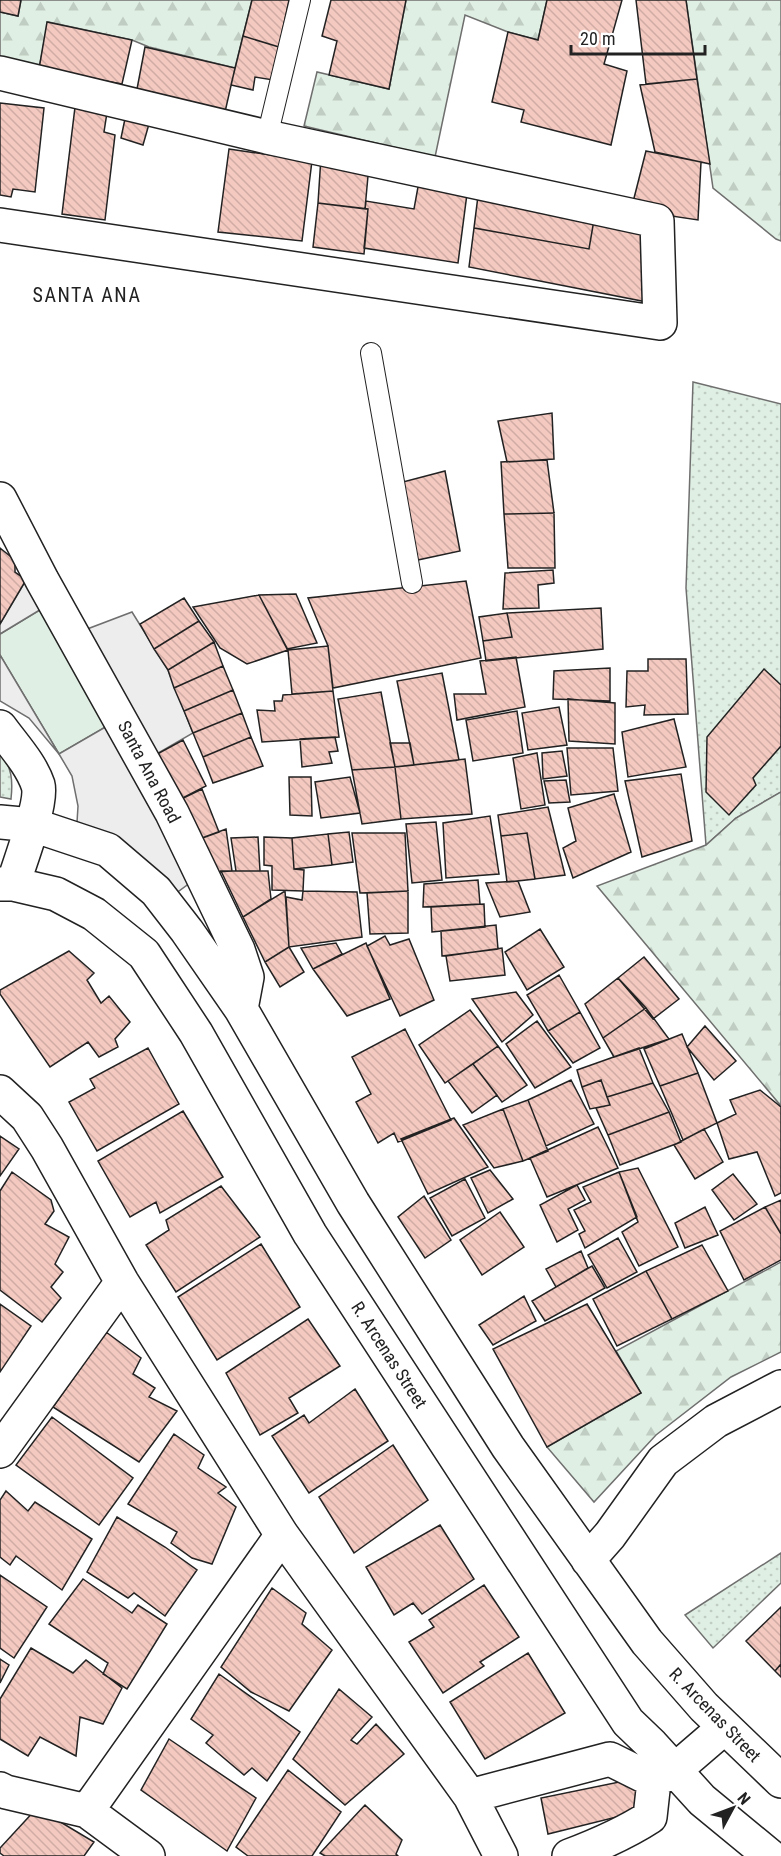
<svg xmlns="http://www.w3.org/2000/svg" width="781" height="1856" font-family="'Roboto Condensed',sans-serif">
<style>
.grass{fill:url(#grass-dots);stroke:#6f6f6f;stroke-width:1.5}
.forest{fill:url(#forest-firs);stroke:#6f6f6f;stroke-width:1.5}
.green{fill:#e0efe3;stroke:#6f6f6f;stroke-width:1.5}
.parking{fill:#ededed;stroke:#6f6f6f;stroke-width:1.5}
.building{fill:url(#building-back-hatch);stroke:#222;stroke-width:1.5}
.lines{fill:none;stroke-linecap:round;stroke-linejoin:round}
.lane-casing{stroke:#222;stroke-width:22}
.street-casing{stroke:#222;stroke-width:36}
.lane{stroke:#fff;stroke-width:20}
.street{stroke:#fff;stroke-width:33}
.labels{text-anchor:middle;stroke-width:4.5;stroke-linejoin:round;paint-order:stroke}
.street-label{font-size:18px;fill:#222;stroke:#fff}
.neighbourhood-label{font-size:20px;letter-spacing:1.5px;fill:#222;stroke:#fff}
</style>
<defs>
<pattern id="grass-dots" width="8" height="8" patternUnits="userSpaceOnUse" patternTransform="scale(1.5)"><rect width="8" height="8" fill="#e0efe3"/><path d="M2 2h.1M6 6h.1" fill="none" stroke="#c0cdc2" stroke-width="1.8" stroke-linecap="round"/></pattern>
<pattern id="forest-firs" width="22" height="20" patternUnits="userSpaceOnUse" patternTransform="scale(1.5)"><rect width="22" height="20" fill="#e0efe3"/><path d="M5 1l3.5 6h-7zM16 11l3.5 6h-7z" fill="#c0cdc2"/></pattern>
<pattern id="building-back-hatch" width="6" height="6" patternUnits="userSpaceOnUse" patternTransform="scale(1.5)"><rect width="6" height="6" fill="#f3c9c0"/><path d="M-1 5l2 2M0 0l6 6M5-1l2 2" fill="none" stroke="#d0aca5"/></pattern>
</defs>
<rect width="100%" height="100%" fill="#fff"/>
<path class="grass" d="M693,382L781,404V792L736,818L706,845L686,588Z
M0,752C12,767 13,781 11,799L0,797Z
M781,1553V1583L713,1648L685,1615Z"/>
<path class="forest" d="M21,0H252L235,68L149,47L132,40L48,22L39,69L0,59V12L18,16Z
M406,0H547L538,40L508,32L465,15L435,157L304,126L317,72L389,89Z
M686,0H781V241L776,239L713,188Z
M781,792V1106L597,886L706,845L736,818Z
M781,1262V1352L731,1377L656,1435L594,1502L547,1447L641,1393L616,1351Z"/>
<path class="green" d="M53,602L121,718L59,754L0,655V634Z"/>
<path class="parking" d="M26,580L53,602L0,634V624Z
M132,612L168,670L193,733L148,759L82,631Z
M0,655L59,754L121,718L202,874L164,902L76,839L78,806L72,776L59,754L29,718L0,701Z"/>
<path class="building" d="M0,0H21L18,16L0,12Z
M252,0H289L279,47L243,36Z
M331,0H406L389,89L329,75L337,41L322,36Z
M547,0H622L604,64L627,71L611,145L521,122L524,110L492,102L508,32L538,40Z
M636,0H686L697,79L646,84Z
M47,22L132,40L122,84L39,69Z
M243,36L279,47L273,80L255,77L253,90L231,85Z
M145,47L235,68L225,112L137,89Z
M697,79L710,164L655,152L640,85Z
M76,99L108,106L104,132L115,135L105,220L62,214Z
M0,103L44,108L35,192L13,189L11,197L0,195Z
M127,109L151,117L143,145L121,138Z
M229,149L312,161L302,241L218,232Z
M646,151L701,162L698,220L631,210Z
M321,157L369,165L365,209L318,203Z
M420,176L468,186L458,263L364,248L368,209H365L366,201L414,209Z
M479,188L595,214L589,249L474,228Z
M318,203L368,209L364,254L313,247Z
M595,214L655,228L647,302L469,267L474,228L589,249Z
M552,413L554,459L507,462L498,421Z
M547,460L554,513L504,514L501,462Z
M445,471L460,551L413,561L399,483Z
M554,513L555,568H508L504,514Z
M0,548L15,560V572L26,580L0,624Z
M553,570L554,583L538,585L539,608L503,609L505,573Z
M466,581L481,658L333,688L328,646L308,598Z
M296,594L317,643L287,649L259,595Z
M259,595L288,650L247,664L220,648L193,607Z
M184,598L199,621L154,649L140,624Z
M601,608L603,649L486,661L483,641L512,637L507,613Z
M507,613L512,637L483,641L479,617Z
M199,621L214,642L168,670L154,649Z
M214,642L223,666L174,688L168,670Z
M328,646L333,691L292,694L288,650Z
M516,657L525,707L457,720L454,694H486L480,661Z
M648,659H686L688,714L644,715L645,705L626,707L627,671H648Z
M223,666L233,690L184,711L174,688Z
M610,668V701L553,699L554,671Z
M764,669L781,685V746L753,778L756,785L729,815L706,792L707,737Z
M442,673L459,760L414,765L397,681Z
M233,690L242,713L193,733L184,711Z
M333,691L339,737L262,742L257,710L275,711L274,701H282L283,695Z
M381,692L395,767L352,770L338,699Z
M568,699L615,703V744L569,741Z
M559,707L567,745L528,750L522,713Z
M517,711L523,753L473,761L466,720Z
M242,713L251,737L203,757L193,733Z
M674,719L686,767L628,777L622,732Z
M251,737L263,766L213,783L203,757Z
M335,737L338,751L329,752L332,763L302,767L300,739Z
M183,740L206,786L173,803L148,759Z
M390,743H410L414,765L395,767Z
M567,748H613L618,791L571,795Z
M562,751L567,776L543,779L542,753Z
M537,753L545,805L521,809L513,758Z
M465,759L472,814L401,819L395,767Z
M395,767L401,819L362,824L352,770Z
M681,774L692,841L642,857L625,781Z
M289,777H311L312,816L290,815Z
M350,777L360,813L321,818L315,782Z
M566,780L570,802L549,803L544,781Z
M202,789L219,832L194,841L173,803Z
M614,794L631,852L573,878L563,848L576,841L568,808Z
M548,807L565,875L535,879L527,833L501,836L498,815Z
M490,816L499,874L446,878L443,823Z
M436,822L442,880L412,883L406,824Z
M226,829L232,871L212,872L194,841Z
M349,832L353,862L332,865L328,834Z
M352,833H405L408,891L360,893Z
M527,833L535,879L507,882L501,836Z
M328,834L332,865L294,869L292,838Z
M258,837L260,871H236L231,838Z
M264,837L292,838L294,869L304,870L303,891L272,890V866L264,865Z
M221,871H268L271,899L243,917Z
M478,880L480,904L423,907L424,884Z
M518,881L530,912L500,917L486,883Z
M285,891L289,947L265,962L243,917Z
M303,891L357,892L362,937L289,947L286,897L302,900Z
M408,891V933L370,934L367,893Z
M484,904L485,927L432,932L431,907Z
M496,925L498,949L442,956L441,931Z
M540,929L564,967L527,990L505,952Z
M385,936L390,945L409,939L434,1000L400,1016L367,946Z
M336,943L342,954L313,969L301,948Z
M366,943L390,999L347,1016L313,969Z
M289,947L304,972L280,987L265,962Z
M502,948L505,975L450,981L446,956Z
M69,951L94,973L87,980L101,1003L109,996L130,1022L115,1039L118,1047L99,1057L88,1042L50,1067L0,994V990Z
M644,957L679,999L653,1019L618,978Z
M559,975L580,1012L548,1031L527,995Z
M618,978L646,1008L603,1038L585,1004Z
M516,992L533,1015L502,1042L472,999Z
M646,1008L669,1039L614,1057L603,1038Z
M470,1010L498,1046L445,1083L419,1045Z
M580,1012L600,1048L573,1063L548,1031Z
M537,1021L571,1067L535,1088L506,1044Z
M705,1026L736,1061L714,1080L687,1047Z
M405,1029L451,1120L398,1142L394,1133L378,1143L356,1102L371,1094L352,1057Z
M682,1034L698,1073L660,1086L644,1049Z
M498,1046L527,1085L502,1102L473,1064Z
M148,1048L179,1104L97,1151L69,1102L95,1088L90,1079Z
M639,1048L653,1083L607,1097L601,1080L582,1087L577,1070Z
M473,1064L497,1095L472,1113L448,1081Z
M698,1073L717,1123L683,1140L660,1086Z
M571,1080L594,1124L546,1146L528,1100Z
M601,1080L610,1105L590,1109L582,1087Z
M653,1083L669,1112L608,1135L596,1108L610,1105L607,1097Z
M760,1090L781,1107V1193L775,1196L757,1152L729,1159L717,1123L736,1114L730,1100Z
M528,1100L548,1151L523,1161L503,1109Z
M503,1109L523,1161L494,1168L463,1125Z
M183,1111L223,1177L160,1213L156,1202L130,1217L98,1161Z
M669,1112L681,1142L620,1165L608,1135Z
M454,1118L488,1167L428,1194L401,1139Z
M598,1127L618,1168L547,1197L530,1158Z
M704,1129L723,1162L695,1179L674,1145Z
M0,1136L19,1149L0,1176Z
M638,1168L678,1247L639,1266L622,1232L638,1222L619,1172Z
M490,1170L513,1199L488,1213L471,1178Z
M12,1172L51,1200L54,1211L45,1224L69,1237L55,1264L63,1272L51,1287L61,1298L42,1322L0,1290V1191Z
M619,1172L637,1217L585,1248L579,1234L585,1231L574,1210L591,1202L583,1187Z
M733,1174L757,1204L734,1220L712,1190Z
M465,1179L485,1218L452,1236L430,1198Z
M577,1185L585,1200L568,1209L578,1230L557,1242L540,1205Z
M221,1186L260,1237L176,1292L146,1245L169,1230L166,1220Z
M424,1196L451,1240L425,1258L398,1217Z
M781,1200V1234L765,1207Z
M705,1207L718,1235L685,1248L675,1223Z
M765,1207L781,1234V1260L744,1280L720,1231Z
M500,1212L524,1247L482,1275L460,1240Z
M618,1238L637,1272L607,1288L588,1255Z
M261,1244L300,1307L217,1360L178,1297Z
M702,1245L728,1291L672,1319L646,1271Z
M581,1251L588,1268L556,1287L546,1269Z
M592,1266L605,1288L545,1321L532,1301Z
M646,1271L672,1319L617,1346L593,1299Z
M524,1296L536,1321L493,1345L479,1325Z
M0,1304L31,1326L0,1372Z
M587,1304L641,1393L547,1447L493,1349Z
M308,1319L340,1366L289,1398L298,1413L260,1435L226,1373Z
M106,1332L141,1358L133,1374L155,1388L149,1397L177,1411L139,1462L53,1407Z
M355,1389L388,1441L309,1493L272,1436L304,1415L309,1423Z
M52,1417L133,1478L99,1525L16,1465Z
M174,1434L204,1455L198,1468L226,1487L218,1493L236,1507L212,1564L192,1558L171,1543L177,1532L128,1504Z
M393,1445L428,1500L354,1553L319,1497Z
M6,1491L28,1511L35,1502L92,1539L62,1590L16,1556L10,1565L0,1557V1500Z
M117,1517L165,1547L197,1570L165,1616L134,1593L128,1598L87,1572Z
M440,1525L474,1579L422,1614L413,1603L394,1615L366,1567Z
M0,1575L47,1607L14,1658L0,1648Z
M83,1579L132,1613L138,1605L167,1624L127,1689L103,1674L108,1663L49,1624Z
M484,1585L519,1637L480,1662L484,1666L443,1693L409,1642L434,1627L429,1620Z
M272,1588L306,1613L302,1624L332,1650L289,1711L251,1692L221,1667Z
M781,1607V1664L775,1671L746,1641Z
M31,1648L73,1673L86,1660L122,1688L103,1724L80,1717L76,1756L40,1737L28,1756L0,1739V1699Z
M528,1653L565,1713L485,1759L450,1702Z
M0,1659L9,1665L0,1683Z
M781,1664V1677L775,1671Z
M219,1674L300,1732L267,1781L252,1768L244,1775L206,1743L213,1735L191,1719Z
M339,1689L372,1717L351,1740L357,1744L376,1724L404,1754L345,1805L293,1759Z
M169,1739L256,1798L227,1851L141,1790Z
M288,1770L341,1812L312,1856H248L236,1847Z
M624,1781L641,1792L637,1812L548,1834L541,1798Z
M365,1805L402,1840L396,1854L398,1856H325L320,1853Z
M37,1808L94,1842L84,1856H4L0,1853V1848Z"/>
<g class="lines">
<defs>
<path id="lane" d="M267,137L300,0
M371,353L412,583"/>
<path id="street" d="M0,73L267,137L657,221L660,323L0,225
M0,499L42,580L172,813L238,950L247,977L241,1009
M0,727C13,745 31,764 38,785C43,802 19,865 13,884
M0,822L33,825L108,850L156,891L187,931L241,1009L353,1203L508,1447L647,1642L704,1707L781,1781
M0,884H13L56,894L94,914L144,954L196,1033L310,1234L628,1722L652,1745L702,1800L770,1856
M0,1092L27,1117L47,1148L122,1282L282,1535L470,1796L501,1856
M0,1451L122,1282
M588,1560L610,1535L663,1461L716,1421L781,1387
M656,1780L675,1770L725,1727
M0,1789L6,1792L87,1811L148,1856
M470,1796L610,1759L654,1781
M87,1811L282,1535
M569,1856C598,1845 624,1834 650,1817L654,1781"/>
</defs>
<use href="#lane" class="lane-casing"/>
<use href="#street" class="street-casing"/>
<use href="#lane" class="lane"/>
<use href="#street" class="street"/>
</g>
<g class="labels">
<g class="street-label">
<text transform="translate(149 772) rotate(62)" y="6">Santa Ana Road</text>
<text transform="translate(389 1355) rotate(57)" y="6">R. Arcenas Street</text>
<text transform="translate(715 1715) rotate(46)" y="6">R. Arcenas Street</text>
</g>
<g class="neighbourhood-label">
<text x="87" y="302">SANTA ANA</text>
</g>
</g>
<g transform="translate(733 1808) rotate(49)" stroke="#ffffff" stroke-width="4.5" paint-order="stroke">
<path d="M0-4.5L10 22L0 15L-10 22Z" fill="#222222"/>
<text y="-9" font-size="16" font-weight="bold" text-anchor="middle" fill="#222222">N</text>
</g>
<path d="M571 45v9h134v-9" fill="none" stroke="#222222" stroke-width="3"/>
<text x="580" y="45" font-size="18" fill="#222222" stroke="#ffffff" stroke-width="4.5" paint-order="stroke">20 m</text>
</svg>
